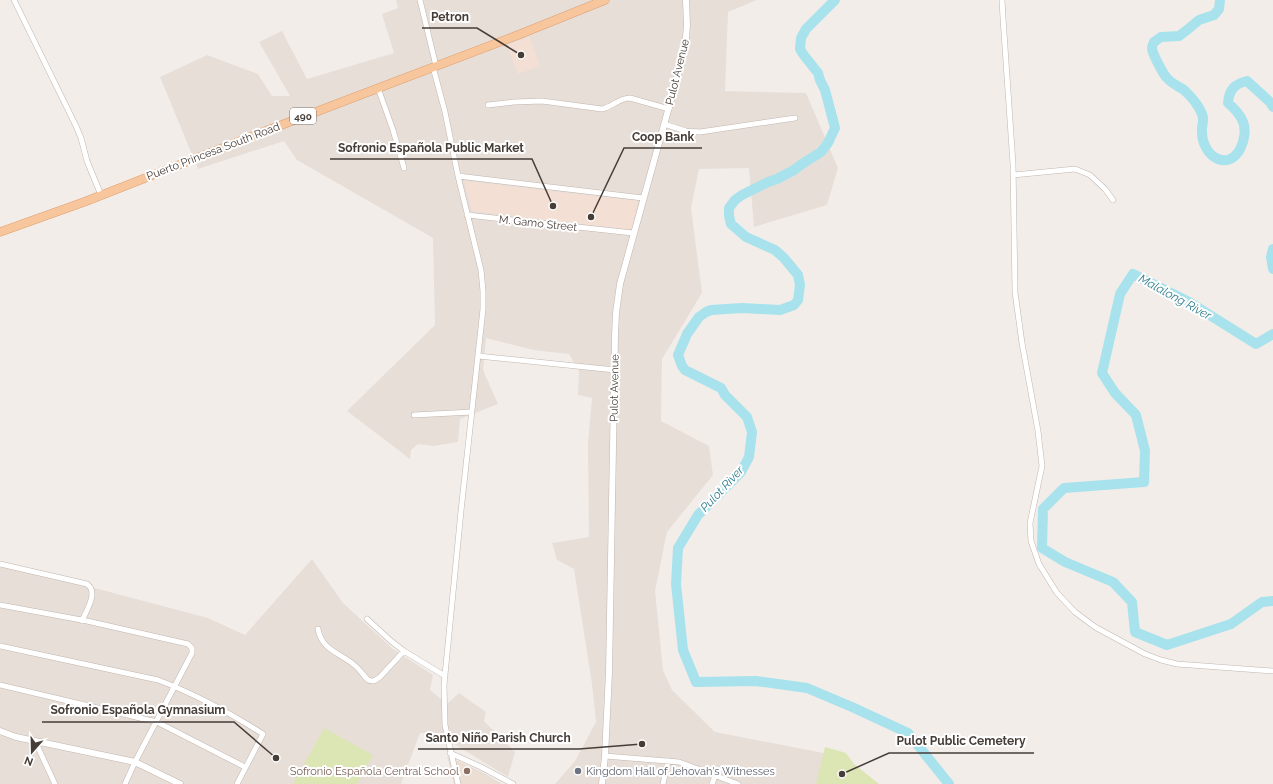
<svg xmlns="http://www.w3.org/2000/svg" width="1273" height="784" font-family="Raleway,sans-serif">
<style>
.residential{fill:#e7ded7}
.commercial{fill:#f4dfd5}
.education{fill:#ecded3}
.green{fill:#dce5b4}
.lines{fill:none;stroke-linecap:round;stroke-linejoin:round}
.river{stroke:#a8e2ec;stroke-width:10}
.minor-casing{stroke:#c1b6af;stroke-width:6}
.tertiary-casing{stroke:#c1b6af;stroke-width:7}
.primary-casing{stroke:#dd9e6d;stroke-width:9}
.minor{stroke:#fff;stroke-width:5}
.tertiary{stroke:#fff;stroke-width:6}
.primary{stroke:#f8c69c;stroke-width:8}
.education-dot{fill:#8d6e63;stroke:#fff;stroke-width:1.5}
.worship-dot{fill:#6b7280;stroke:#fff;stroke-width:1.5}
.labels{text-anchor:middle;stroke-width:4;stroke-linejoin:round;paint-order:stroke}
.shield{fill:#fff;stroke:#7e7773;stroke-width:1}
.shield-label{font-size:10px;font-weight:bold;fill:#463d37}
.street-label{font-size:11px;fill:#463d37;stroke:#fff}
.education-label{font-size:11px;fill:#785e54;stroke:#fff;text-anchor:end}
.worship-label{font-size:11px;fill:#5b616d;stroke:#fff;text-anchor:start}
.water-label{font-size:12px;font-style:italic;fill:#2f7e8e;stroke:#fff}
.leader{fill:none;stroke:#463d37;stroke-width:1.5}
.callout-dot{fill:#463d37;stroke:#fff;stroke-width:1.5}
.callout-label{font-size:12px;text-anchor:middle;font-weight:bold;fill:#463d37;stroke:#fff;stroke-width:4;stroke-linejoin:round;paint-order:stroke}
</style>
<rect width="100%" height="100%" fill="#f3ede9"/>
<path class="residential" d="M396,0H757L728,12L725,91L806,93L838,168L827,205L754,227L749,168L699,169L691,208L702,293L662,359L661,421L709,446L713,475L667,532L655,591L663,670L672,690L715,732L839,756L832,784H555L575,761L596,722L592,684L574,569L557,560L552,543L589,537L588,443L592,398L578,395L579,371L569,354L533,350L486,338L483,370L498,404L460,419L458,442L434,446L418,444L411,450L410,459L347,411L435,325L433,238L297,160L284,141L198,169L160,77L207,55L258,74L272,96H290L259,42L282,31L307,79L394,53L382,14L398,8Z
M312,559L343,603L393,649L433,675L430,690L447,704L459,693L486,712L484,721L515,752L508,777L436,733H420L401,784H0V563L208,618L245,635Z
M447,756L484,773L502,784H454Z"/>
<path class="commercial" d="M529,37L540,66L518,74L507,45Z
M464,181L638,201L631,230L472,211Z"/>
<path class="education" d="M458,761L498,784H463L453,762Z"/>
<path class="green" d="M324,728L373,755L357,784H293Z
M825,747L846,753L854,764L879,784H816Z"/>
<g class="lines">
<path class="river" d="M835,0L806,29L801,38L800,49L803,54L818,73L820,80L825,90L835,128L828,143L821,152L802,164L794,170L777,179L768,182L742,195L735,200L729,208V216L731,224L746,237L775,250L784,258L798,275L800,285L798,300L794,305L780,310L742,308L711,310L706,312L699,317L687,334L678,355L682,366L685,370L721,388L725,395L747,417L752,432L749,457L741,472L698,515L678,548L676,584L683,650L696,682L756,681L807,688L852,707L908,733L949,784
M1220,0L1219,9L1214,15L1199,20L1187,30L1179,36L1161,37L1154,42C1153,44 1152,46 1152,48C1152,53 1163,74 1167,78C1171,83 1178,86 1184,90C1191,96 1199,106 1202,114C1205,121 1201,126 1202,132C1202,143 1208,155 1218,159C1238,167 1249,136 1243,122C1240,114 1234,108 1228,103C1229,89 1235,84 1247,81L1270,102L1273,107
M1273,249L1271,257L1273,269
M1273,334L1256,344L1189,302L1133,274L1120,294L1102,373L1115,393L1136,415L1145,451L1144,482L1064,488L1043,509L1042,548L1065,562L1113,582L1132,602L1135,632L1167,645L1231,624L1262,602L1273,601"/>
<defs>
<path id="minor" d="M14,0L76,126L81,138L87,161L101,195
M420,0L436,66
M1002,0L1003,18L1013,164L1015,292L1022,343L1038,431L1042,466L1030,523L1031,541L1039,564L1057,593L1075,612L1095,627L1145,654L1161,660L1177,664L1273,671
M433,67L445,112L458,176L481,270L483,291V309L461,511L444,685L445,725L458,784
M378,88L393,130L404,168
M488,105L514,102L542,101L602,109C612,107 619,98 630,98L669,109
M664,124L686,131L700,132L795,118
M1014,175L1075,169L1090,175L1105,189L1113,200
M458,176L643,198
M467,215L633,233
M478,356L615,370
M414,415L472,412
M0,564L87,584C99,592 86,611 82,621
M0,605L87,621L188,644L192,648V653L135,762L125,784
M367,619L391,641L404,651L445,676
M318,629C322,650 338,652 353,664C359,668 363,675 368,680C373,682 375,681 380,677L404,651
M0,646L158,680C195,694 230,713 263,734L237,784
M0,685L157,722L245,767
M35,741L55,784
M450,753L481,767L513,784
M605,756L679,762L738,784
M663,784L668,761
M712,784L715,776"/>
<path id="tertiary" d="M0,731L16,737L135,762L180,784
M602,784L605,756L609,672L615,335L616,313L620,284L685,49L687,25L686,0"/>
<path id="primary" d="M0,232L84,202L263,132L518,35L605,0"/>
</defs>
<use href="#minor" class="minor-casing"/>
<use href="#tertiary" class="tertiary-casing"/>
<use href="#primary" class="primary-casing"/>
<use href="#minor" class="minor"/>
<use href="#tertiary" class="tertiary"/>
<use href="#primary" class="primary"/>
</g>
<circle class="education-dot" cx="467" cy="771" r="4"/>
<circle class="worship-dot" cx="578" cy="771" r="4"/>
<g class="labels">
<rect class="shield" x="290" y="108" width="26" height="16" rx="3"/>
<g class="shield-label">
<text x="303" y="120">490</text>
</g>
<g class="street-label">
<text transform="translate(677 72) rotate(-76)" y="4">Pulot Avenue</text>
<text transform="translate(213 151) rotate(-21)" y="4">Puerto Princesa South Road</text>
<text transform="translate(538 223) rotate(6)" y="4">M. Gamo Street</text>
<text transform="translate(614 388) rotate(-89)" y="4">Pulot Avenue</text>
</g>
<g class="education-label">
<text x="459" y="775">Sofronio Española Central School</text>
</g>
<g class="worship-label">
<text x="586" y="775">Kingdom Hall of Jehovah's Witnesses</text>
</g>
<g class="water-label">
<text transform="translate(1175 297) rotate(29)" y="4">Malalong River</text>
<text transform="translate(722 489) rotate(-47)" y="4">Pulot River</text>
</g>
</g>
<path class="leader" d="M521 55L477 28H422M591 217L624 148H702M553 206L532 159H330M276 758L234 722H42M642 744L579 749H418M842 774L889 753H1034"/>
<g class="callout-dot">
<circle cx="521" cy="55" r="4"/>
<circle cx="591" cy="217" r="4"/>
<circle cx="553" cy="206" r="4"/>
<circle cx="276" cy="758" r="4"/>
<circle cx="642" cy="744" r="4"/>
<circle cx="842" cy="774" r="4"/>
</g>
<g class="callout-label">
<text x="450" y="21">Petron</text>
<text x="663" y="141">Coop Bank</text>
<text x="431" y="152">Sofronio Española Public Market</text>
<text x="138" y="714">Sofronio Española Gymnasium</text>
<text x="498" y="742">Santo Niño Parish Church</text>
<text x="961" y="745">Pulot Public Cemetery</text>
</g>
<g transform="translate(32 752) rotate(200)" stroke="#ffffff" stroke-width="3" paint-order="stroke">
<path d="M0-3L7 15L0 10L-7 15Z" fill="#463d37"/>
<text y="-6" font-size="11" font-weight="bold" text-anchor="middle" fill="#463d37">N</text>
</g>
</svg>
